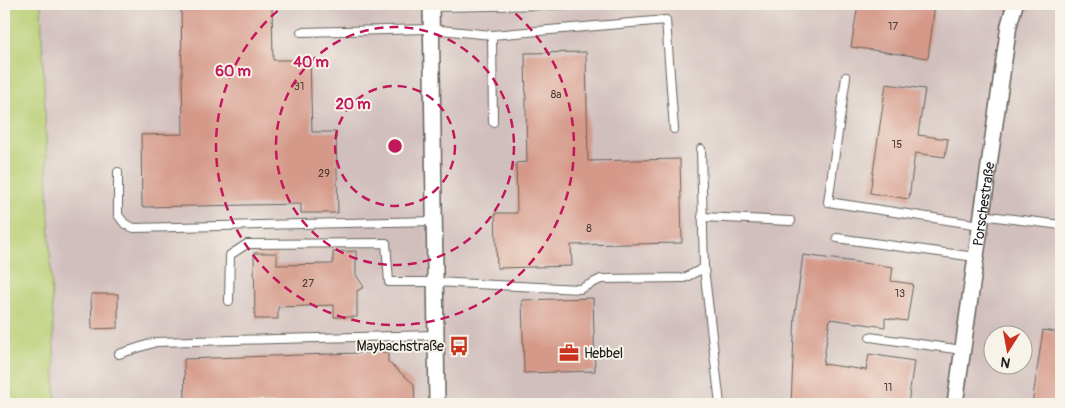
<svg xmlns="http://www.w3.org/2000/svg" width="1065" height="408" font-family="Pangolin,sans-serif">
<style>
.industrial{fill:#d1bfbd;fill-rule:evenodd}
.green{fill:#b7ce72;stroke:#6a7547}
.building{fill:#d59989}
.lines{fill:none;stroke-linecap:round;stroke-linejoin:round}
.lane-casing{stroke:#66635a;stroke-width:10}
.street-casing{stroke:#66635a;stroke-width:18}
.lane{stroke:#fff;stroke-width:8}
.street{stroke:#fff;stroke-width:15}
.ring{fill:none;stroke:#c2185b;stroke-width:2.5;stroke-dasharray:9 6}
.labels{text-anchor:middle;stroke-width:4;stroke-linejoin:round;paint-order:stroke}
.number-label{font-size:11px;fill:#4a3b37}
.street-label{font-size:14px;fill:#1c1c1c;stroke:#f7f3e8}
.poi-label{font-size:14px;fill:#1c1c1c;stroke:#f7f3e8;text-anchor:end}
.centre{fill:#c2185b;stroke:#f7f3e8;stroke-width:2.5}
.ring-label{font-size:15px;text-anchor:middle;font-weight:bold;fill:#c2185b;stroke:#f7f3e8;stroke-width:4;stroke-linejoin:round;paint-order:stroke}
</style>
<rect width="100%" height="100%" fill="#f7f3e8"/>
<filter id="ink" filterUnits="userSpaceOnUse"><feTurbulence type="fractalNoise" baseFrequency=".02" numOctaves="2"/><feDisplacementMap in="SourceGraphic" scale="10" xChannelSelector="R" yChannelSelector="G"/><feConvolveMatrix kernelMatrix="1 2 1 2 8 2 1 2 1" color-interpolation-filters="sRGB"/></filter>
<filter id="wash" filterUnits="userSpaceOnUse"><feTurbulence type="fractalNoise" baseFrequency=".0096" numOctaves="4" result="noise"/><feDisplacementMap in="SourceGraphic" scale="20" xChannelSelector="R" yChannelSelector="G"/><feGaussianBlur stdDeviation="1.12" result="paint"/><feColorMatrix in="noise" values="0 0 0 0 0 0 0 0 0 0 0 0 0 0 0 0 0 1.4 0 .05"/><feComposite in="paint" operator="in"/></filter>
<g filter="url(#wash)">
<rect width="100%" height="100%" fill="#efe6cd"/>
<path class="industrial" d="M41,4H1061V404H56ZM992,336H1022V366H992Z"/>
<path class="green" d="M4,4H41L56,404H4Z"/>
<g id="blocks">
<path class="building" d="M181,4H272L273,60H310L312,132H336L338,213H301V204L142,207L141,135L183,134Z
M858,4H935L928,58L851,47Z
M586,52L588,161L680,159L682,243L571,245L572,266L497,268L495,213H517L516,163L527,162L525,53Z
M886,84L925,89L918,135L948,139L945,157L915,153L909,199L870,193Z
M356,251V275L364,287L357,291V317H334V305L278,307V319H255L254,253H277V265L333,264V252Z
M803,255L893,267L891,281L913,284L907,321L885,318V327L830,319L823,364L866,370L869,354L914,361L908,404H791L795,314Z
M91,294H118V328L92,329Z
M593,298L595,371L524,373L522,300Z
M1043,330L1061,333V404H1032Z
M388,352V362L414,384L415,404H185L184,359Z"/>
</g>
</g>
<g filter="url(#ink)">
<use href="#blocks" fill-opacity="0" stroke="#66635a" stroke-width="1"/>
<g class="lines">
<defs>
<path id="lane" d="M431,7L595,4
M301,32L430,29L492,35L666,20L674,129
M492,35L493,122
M846,77L828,202L980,225
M118,172V215L125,224L134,228L434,221
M981,215L1061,225
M702,217L791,221
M837,238L975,257
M704,268L720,404
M229,301L230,255L247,244L386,243L389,282H435L580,289L601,279L684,278L704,268L701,149
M870,337L962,350
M119,354L156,342L436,335"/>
<g id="street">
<path d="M431,4L437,404"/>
<path id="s1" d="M955,404L1009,25L1015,4"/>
</g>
</defs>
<use href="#lane" class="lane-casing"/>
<use href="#street" class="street-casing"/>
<use href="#lane" class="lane"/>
<use href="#street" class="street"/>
</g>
</g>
<g class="ring">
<circle cx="395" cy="146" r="60"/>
<circle cx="395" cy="146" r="119"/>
<path d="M504 4A179 179 0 1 1 286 4"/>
</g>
<defs>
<symbol id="bus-bare" viewBox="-9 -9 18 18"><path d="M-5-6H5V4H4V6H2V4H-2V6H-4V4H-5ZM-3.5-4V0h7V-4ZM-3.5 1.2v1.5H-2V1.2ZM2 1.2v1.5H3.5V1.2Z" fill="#c8321e" stroke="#f7f3e8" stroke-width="2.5" paint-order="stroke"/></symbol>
<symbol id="office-bare" viewBox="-9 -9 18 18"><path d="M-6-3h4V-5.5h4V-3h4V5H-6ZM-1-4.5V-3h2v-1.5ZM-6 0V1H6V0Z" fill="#c8321e" stroke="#f7f3e8" stroke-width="2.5" paint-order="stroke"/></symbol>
</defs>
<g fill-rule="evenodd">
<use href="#bus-bare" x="445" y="332" width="28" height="28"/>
<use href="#office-bare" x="555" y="339" width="28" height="28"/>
</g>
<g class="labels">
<g class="number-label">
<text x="893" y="30">17</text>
<text x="299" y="90">31</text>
<text x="556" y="98">8a</text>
<text x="897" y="148">15</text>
<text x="324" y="177">29</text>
<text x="589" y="232">8</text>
<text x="308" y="287">27</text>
<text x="900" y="297">13</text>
<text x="888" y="391">11</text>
</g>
<g class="street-label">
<text dy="5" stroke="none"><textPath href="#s1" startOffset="202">Porschestraße</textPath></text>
</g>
<g class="poi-label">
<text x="444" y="351">Maybachstraße</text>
<text x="584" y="358" text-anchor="start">Hebbel</text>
</g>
</g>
<circle cx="395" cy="146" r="8" class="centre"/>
<g class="ring-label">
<text x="311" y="67">40 m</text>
<text x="233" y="76">60 m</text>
<text x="353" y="109">20 m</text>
</g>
<rect width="1065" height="408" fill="none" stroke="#f7f3e8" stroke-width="20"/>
<g transform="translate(1008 350) rotate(191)"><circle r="24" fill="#f7f3e8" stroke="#9f9d96"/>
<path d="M0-4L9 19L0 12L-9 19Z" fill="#c8321e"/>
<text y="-8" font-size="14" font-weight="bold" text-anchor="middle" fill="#1c1c1c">N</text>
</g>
</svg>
